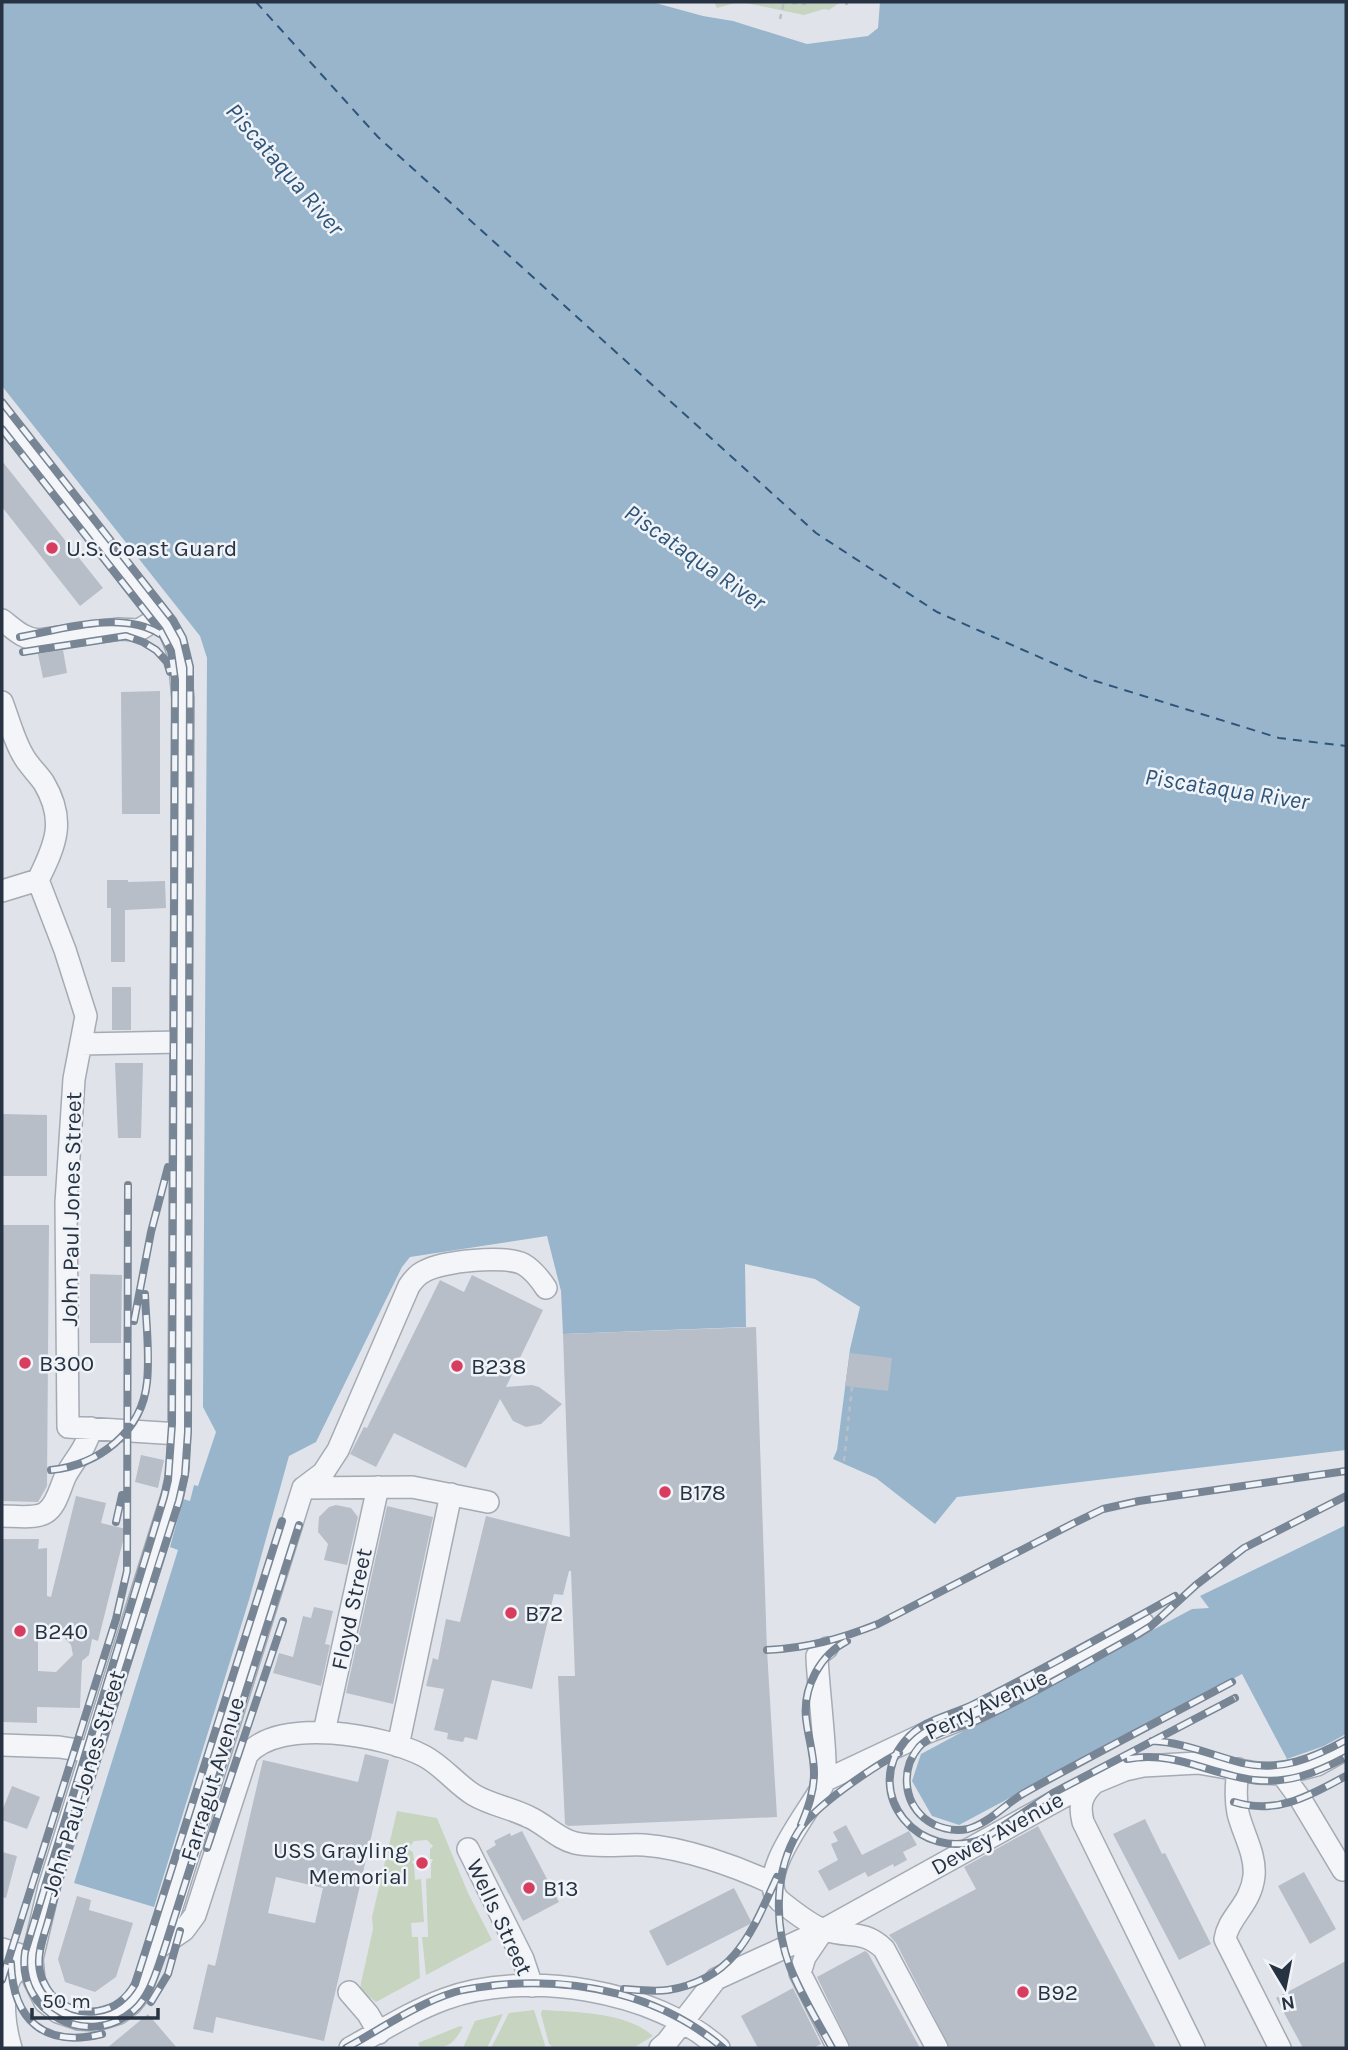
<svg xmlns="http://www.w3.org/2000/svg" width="1348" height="2050" font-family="Karla,sans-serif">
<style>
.green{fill:#c7d4c0}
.water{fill:#98b5cc}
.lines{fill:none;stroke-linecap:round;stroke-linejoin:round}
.ferry{stroke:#2e5579;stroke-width:2;stroke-dasharray:9 7;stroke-linecap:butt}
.building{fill:#b7bec7;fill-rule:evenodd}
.minor-casing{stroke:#a5abb4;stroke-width:24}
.path{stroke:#babfc5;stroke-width:2.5;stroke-dasharray:5 5;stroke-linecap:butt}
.minor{stroke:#f3f5f8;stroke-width:21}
.rail-casing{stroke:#788595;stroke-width:8}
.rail{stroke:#f0f3f7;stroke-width:5;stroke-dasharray:16;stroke-linecap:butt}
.poi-dot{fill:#d83c5f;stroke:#f0f3f7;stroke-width:2.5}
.labels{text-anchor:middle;stroke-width:5;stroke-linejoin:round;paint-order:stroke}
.poi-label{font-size:23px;fill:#273342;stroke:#f0f3f7;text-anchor:start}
.street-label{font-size:23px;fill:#273342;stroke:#f0f3f7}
.water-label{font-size:24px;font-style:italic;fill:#2e5579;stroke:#f0f3f7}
</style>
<rect width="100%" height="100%" fill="#e0e4ea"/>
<path class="green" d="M714,2H841L829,10L824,9L804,15L746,3H735L717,8Z
M397,1811L437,1818L468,1893L492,1940L426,1975L422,1937H428L426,1879L431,1878V1864L433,1859H430V1849L433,1846L427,1840L414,1841L408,1849L413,1852L414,1861H412L414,1865L415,1880L421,1879L424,1922L411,1923L412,1937H418L420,1978L376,2002L360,1990L361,1983L373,1929L372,1917Z
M534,2010L545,2045L544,2048H491L509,2013Z
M542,2010C575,2012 627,2012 653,2036L633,2048H554L549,2044L541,2014Z
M503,2014L487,2048H463L475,2021Z
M460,2026L463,2027C450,2050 444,2048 417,2048L420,2047L418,2043Z"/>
<path class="water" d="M2,2H652L703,16L733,21L807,44L868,36L878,28L880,2H1346V1450L957,1497L935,1524L876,1478L833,1459L837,1450L850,1349L860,1307L815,1279L745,1264L746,1327L563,1334L561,1291L547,1236L410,1257L402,1267L316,1442L289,1456L249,1600L154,1907L74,1883L178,1550L170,1547L183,1499L190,1501L194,1485L198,1486L216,1432L203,1407L207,658L200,636L2,386Z
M1346,1525V1734L1324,1746L1287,1759L1242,1674L959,1825L932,1816L912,1781L921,1754L1192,1609L1209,1608L1200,1596Z"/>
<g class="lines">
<path class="ferry" d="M256,2L378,137L816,533L937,612L1089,679L1279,738L1346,746"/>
</g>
<path class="building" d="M2,461L103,588L80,606L2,507Z
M63,650L67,673L43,678L38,654Z
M160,691V814H122L121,692Z
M107,880H128V882L165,881L166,908L125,910V962H111V908H107Z
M112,987H131V1030H112Z
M115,1063H143L141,1138H118Z
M2,1114L47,1115V1176H2Z
M2,1225H49L47,1486L38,1502L2,1501Z
M90,1274L122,1275L121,1343H90Z
M472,1275L543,1310L506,1387L532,1385L539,1387L562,1404L541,1424L526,1427L513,1421L500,1399L466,1468L394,1433L376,1467L350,1454L364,1427L367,1428L440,1280L464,1292Z
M756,1327L767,1650L777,1817L568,1826L565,1824L558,1676H575L571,1571H569L563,1595L554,1594L532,1689L492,1680L477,1740L465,1737L463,1742L447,1739L448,1733L434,1730L444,1689L426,1686L433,1658L438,1660L446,1619L460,1622L486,1516L570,1537L563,1334Z
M850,1353L892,1358L888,1391L845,1386Z
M141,1455L164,1460L158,1488L135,1482Z
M76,1496L106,1503L101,1523L126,1529L98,1641L92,1639L89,1655L82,1661L80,1708L37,1707V1723L2,1722V1539H39L38,1549L47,1548V1596L51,1597ZM38,1626L58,1631L71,1645L73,1655L56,1672L38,1671Z
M336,1505L351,1508L358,1517L347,1565L324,1560L328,1544L318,1532L319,1517L329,1507Z
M387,1506L433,1517L393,1704L346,1693Z
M314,1607L333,1611L325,1644L330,1645L321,1686L273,1673L279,1653L293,1657L303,1616L311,1618Z
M365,1754L389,1760L324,2041L216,2017L213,2033L193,2029L208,1964L215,1966L263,1760L358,1782ZM276,1877L323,1888L315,1923L268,1913Z
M12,1786L40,1797L27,1829L2,1820V1811Z
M1145,1819L1162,1854L1165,1853L1211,1944L1179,1960L1113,1834Z
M846,1825L862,1855L909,1831L917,1845L903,1852L907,1860L894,1867L893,1864L868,1877L865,1872L829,1891L818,1871L838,1860L831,1844L838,1841L833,1832Z
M1038,1826L1156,2048H950L896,1943L889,1935L976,1889L964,1867Z
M522,1831L559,1902L523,1921L486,1851L496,1845L494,1841L510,1833L511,1836Z
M2,1852L17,1856L6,1898L2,1897Z
M1304,1872L1336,1929L1310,1944L1278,1886Z
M734,1888L752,1923L667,1966L649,1931Z
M77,1896L91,1900L89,1910L133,1923L116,1977L95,1992L65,1982L58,1959Z
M865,1951L868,1953L920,2048H851L817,1977Z
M1346,1961V2048H1303L1276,1998Z
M793,1988L821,2044L813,2048H758L741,2016Z
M148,2014L177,2048H107Z"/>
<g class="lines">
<defs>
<path id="minor" d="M2,416L160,617C182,647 179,663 183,698L179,1434
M2,620C14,629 23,639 39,640L119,629L139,630L160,617
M2,702C9,720 14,741 24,757C30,767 38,774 44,783C66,820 56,844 38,880L65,950L86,1016L74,1079L66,1203L68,1427L179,1434L178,1468L173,1493L49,1887L32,1959L34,1980L45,2002L58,2012L79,2019L97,2020L119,2013L131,2004L140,1993L171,1910L303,1488
M2,891L38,880
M81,1044L181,1042
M303,1488L323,1473L338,1450L409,1286C413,1280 418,1274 425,1271C442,1261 506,1255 523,1264C532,1269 540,1279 546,1288
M303,1488L412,1487L488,1502
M2,1516C14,1516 35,1519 45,1513C57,1506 60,1487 66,1475C75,1459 87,1447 91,1428
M827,1648L817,1656C817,1676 829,1772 824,1783C812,1808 753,1877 780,1901C790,1909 813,1927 825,1930C849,1938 863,1929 884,1949L937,2048
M324,1732L378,1487
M2,1745L59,1747L91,1752
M398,1746L451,1494
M1238,1769C1236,1784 1235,1798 1238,1813C1243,1834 1256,1854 1254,1876C1251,1905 1228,1917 1225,1939L1280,2048
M1282,1774L1301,1800L1343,1870L1346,1868
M826,1780L928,1732L975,1714L1143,1623
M1093,1784C1081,1796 1079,1806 1083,1822L1194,2048
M468,1849L523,1959L532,1986
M822,1932L805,1957L800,1973L838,2048
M2,1949L32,1959
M156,1949L184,1930L195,1915L247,1755C279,1716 384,1735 424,1756C443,1766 456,1784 474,1795C491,1805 511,1808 529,1817C545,1824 558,1839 575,1843C598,1848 622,1844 644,1845C685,1848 735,1866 772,1883
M349,1992L368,2014L379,2033
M11,2048C5,2028 0,1996 11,1977C16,1970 25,1964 32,1959
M350,2048C381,2031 412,2011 445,1999C526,1969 655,1990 719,2048
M660,2048L667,2042L716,1979L823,1930L1072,1792L1125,1770L1143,1766L1198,1763L1257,1773L1282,1774L1317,1765L1346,1749"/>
</defs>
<use href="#minor" class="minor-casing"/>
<path class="path" d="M782,2L803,4L815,2
M846,2L847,5
M780,19L784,2
M844,1461L852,1387"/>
<use href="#minor" class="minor"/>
<defs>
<path id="rail" d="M2,402L173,620L183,638L190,667L188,1432L185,1475L179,1501C144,1610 110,1718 76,1826C66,1856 57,1887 49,1918C45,1933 38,1949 39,1964C41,1994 68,2016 98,2011C114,2009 127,1998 135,1984L282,1521
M2,429L160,630L171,651L175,680L172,1424L168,1480L164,1497L25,1952C16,2013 89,2050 134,2010C150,1996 156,1972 163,1953L299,1525
M20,637C63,629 121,610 160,634
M23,652L126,636L143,642L156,650L167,662L170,672
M134,1321L151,1232L168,1167
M51,1470C99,1465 142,1432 147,1382C150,1353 146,1323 145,1294
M116,1522L122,1495
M1175,1596C1109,1633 1042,1670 974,1704C950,1716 923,1719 905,1741C861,1793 919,1865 985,1838L1053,1793L1235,1698
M767,1650C808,1648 840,1639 878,1624L1074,1523L1103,1509L1139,1501L1346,1471
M1232,1682C1163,1719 1094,1754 1026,1792C1007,1802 990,1823 968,1829C953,1832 936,1828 924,1818C903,1800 901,1768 919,1747C934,1731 957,1729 976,1721C1031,1696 1083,1664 1135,1636L1151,1626L1196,1585L1244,1548L1346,1496
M1152,1741C1183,1742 1211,1755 1242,1763C1280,1772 1313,1758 1346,1740
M1127,1759C1175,1750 1208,1774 1254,1780C1288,1784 1316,1773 1346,1757
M1234,1802C1277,1815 1309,1796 1346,1776
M801,1825C808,1808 814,1792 814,1773C814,1754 808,1737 806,1718C803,1687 820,1655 847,1641
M207,1848L283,1621
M11,1963C13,2021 45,2048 102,2034
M2,1980L116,1619L127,1571L128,1185
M624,1989C638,1990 654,1992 668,1990C736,1979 752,1931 777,1877
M151,2002L168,1974L180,1931
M346,2048C381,2029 416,2004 455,1992C469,1988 483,1987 497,1985C578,1977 661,1995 723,2048
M832,2048C818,2022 801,1995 790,1967C774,1926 774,1871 798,1832C813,1807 873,1767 899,1753"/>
</defs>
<use href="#rail" class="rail-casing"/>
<use href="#rail" class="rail"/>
</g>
<g class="poi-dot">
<circle cx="52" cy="548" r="7"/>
<circle cx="25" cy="1363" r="7"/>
<circle cx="457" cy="1366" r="7"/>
<circle cx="665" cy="1492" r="7"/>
<circle cx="511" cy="1613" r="7"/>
<circle cx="20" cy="1631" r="7"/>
<circle cx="422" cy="1863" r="7"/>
<circle cx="529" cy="1888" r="7"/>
<circle cx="1023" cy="1992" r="7"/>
</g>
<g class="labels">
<g class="poi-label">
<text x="66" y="556">U.S. Coast Guard</text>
<text x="39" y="1371">B300</text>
<text x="471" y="1374">B238</text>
<text x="679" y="1500">B178</text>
<text x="525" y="1621">B72</text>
<text x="34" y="1639">B240</text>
<text x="408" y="1858" text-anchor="end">USS Grayling<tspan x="408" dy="26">Memorial</tspan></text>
<text x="543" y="1896">B13</text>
<text x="1037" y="2000">B92</text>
</g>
<g class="street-label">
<text transform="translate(71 1209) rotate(-89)" y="8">John Paul Jones Street</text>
<text transform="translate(351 1609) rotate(-78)" y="8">Floyd Street</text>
<text transform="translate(986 1704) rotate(-26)" y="8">Perry Avenue</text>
<text transform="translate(212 1779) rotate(-73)" y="8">Farragut Avenue</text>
<text transform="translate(83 1783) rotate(-73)" y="8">John Paul Jones Street</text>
<text transform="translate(997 1833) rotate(-29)" y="8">Dewey Avenue</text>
<text transform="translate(500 1917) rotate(65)" y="8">Wells Street</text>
</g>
<g class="water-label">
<text transform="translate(285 169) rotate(49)" y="8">Piscataqua River</text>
<text transform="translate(695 557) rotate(35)" y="8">Piscataqua River</text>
<text transform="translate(1227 789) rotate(9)" y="8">Piscataqua River</text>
</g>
</g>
<rect width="1348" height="2050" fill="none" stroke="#273342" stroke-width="7"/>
<g transform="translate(1285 1987) rotate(170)" stroke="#f0f3f7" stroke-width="5" paint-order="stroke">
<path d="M0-5L12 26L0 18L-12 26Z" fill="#273342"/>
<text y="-10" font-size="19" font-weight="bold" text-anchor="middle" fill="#273342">N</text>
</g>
<path d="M32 2008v10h126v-10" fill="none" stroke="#273342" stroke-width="3.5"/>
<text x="42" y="2008" font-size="21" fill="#273342" stroke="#f0f3f7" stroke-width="5" paint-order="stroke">50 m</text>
</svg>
